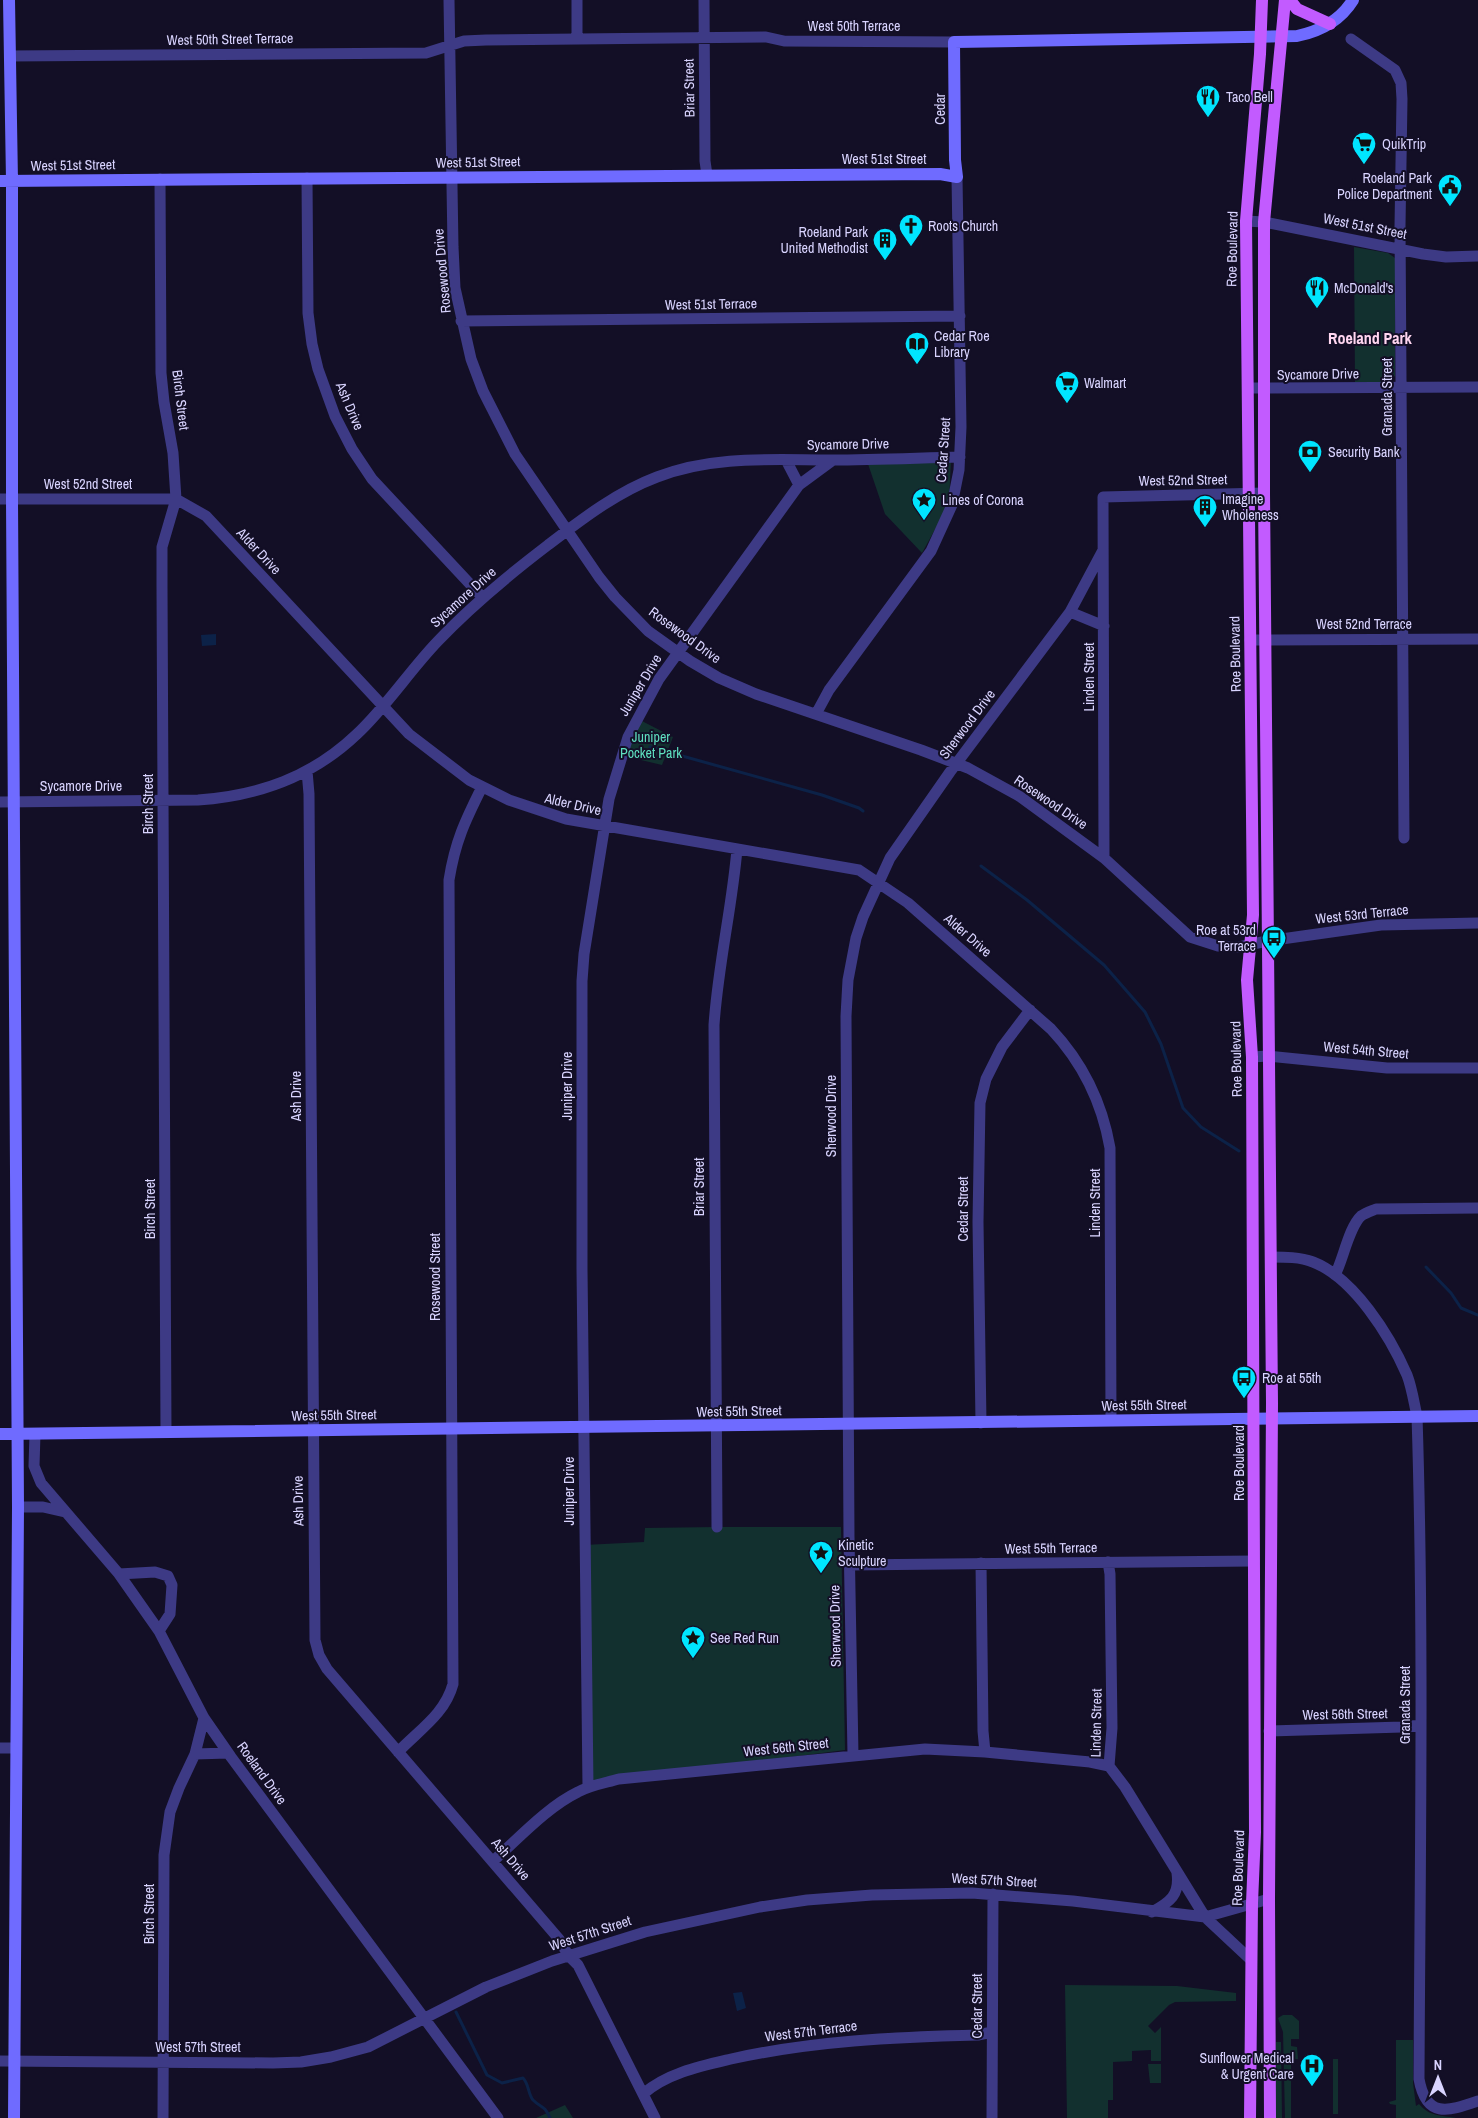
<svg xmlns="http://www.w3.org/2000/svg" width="1478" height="2118" font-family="'Archivo Narrow',sans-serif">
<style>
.green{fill:#12302f}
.water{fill:#0c2248}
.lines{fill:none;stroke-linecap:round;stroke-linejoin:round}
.stream{stroke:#0c2248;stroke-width:3}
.street{stroke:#3d3a85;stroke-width:11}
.secondary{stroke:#6f6bff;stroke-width:12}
.primary{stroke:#c25bff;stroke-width:12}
.labels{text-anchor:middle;stroke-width:4;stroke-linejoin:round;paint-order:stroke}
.street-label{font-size:14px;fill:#d9d4ff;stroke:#130f26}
.poi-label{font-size:14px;fill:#d9d4ff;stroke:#130f26;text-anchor:start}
.park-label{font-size:14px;fill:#5fe0c0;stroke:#130f26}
.quarter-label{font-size:16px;font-weight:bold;fill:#ffd6f0;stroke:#130f26}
</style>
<rect width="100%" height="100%" fill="#130f26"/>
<path class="green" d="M1354,247L1388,253L1395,258V376L1387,382H1355Z
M951,459L949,504L922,553L885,514L867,461Z
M640,720L673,737L662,765L624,756Z
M717,1527H841L845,1750L619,1779L588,1787L584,1545L644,1542L645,1528Z
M1065,1985L1177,1986L1236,1993V2001L1175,2002L1169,2005L1148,2026L1155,2033L1161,2027V2061H1151V2050L1132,2051V2061L1113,2062V2100H1108V2118H1067Z
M1283,2015H1292L1299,2021V2039H1291V2046L1297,2047L1298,2059H1291V2118H1285L1283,2032L1278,2018Z
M1396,2040H1413V2083L1416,2106L1419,2104C1430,2117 1441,2115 1456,2118H1396V2105L1390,2104L1389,2102L1396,2100Z
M1276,2042H1281L1282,2118H1276Z
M1333,2059H1338V2114H1333Z
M1148,2064H1161V2083H1150Z
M565,2105L573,2118H536Z"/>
<path class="water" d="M216,634V645L202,646L201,635Z
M742,1992L746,2008L737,2011L733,1993Z"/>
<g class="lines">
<path class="stream" d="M650,747L822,795L859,808L863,811
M981,866L1027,900L1104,965L1145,1012L1161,1044L1183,1108L1201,1127L1239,1151
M1426,1267L1451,1293L1461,1308L1478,1315
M456,2012L487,2075L502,2083L523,2078C529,2084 528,2094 533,2100C542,2109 544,2104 550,2118"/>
<path class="street" d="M449,0L453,247L455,288L471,359L483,391L515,454L599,577L615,597L648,631L690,661L719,678L756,694L921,750L968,768L1019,796L1104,858L1190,937L1218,946L1239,947L1267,941L1381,925L1478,923
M577,0V39
M704,0L705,161L707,175
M1351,39L1395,70L1401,83L1402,99L1400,226L1404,838
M10,56L426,53L464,41L486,40L766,37L784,41L954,42
M307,178L308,313L312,344L318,369L335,416L352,449L372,479L483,598
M160,179L161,373L164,402L173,453L176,499L162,547V586L166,1432
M1246,221L1264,222L1423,254L1446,257L1478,256
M461,321L960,316
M1248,388L1478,387
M786,460L799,485
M0,499H176L206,516L409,734L469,780L509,800L566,819L859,870L908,903L1051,1029C1083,1063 1102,1102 1110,1148L1111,1420
M1070,612L1104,626
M1250,640L1478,639
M816,714L829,690L931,551L952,505L959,470L961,427L957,177
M307,771L309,794L315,1640L319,1655L327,1669L559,1939L568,1955L578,1965L655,2118
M0,802L198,800C259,796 312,777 357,734C387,706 410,670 438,641C472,605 510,574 548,545C582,519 617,492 657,477C713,455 773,460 832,460C874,460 917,458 960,457
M1104,858L1103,497L1264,493
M1252,1057L1268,1056L1387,1068H1478
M1271,1257C1285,1257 1300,1257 1313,1262C1354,1278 1390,1336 1407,1375C1412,1388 1414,1403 1417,1416C1424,1637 1420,1858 1419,2079C1426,2118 1447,2112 1478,2101
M1335,1275C1343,1260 1349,1227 1361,1216C1365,1213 1371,1211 1376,1209L1478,1208
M981,1423L978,1222L980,1103L986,1079L1002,1047L1030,1010
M35,1434L34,1466L41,1483L119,1574L159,1631L204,1718L231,1757L498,2118
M18,1507H43L65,1512
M717,1527L714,1025C718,965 732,908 737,849
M1108,1562L1110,1574L1112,1728L1109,1766L1125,1787L1205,1917L1251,1960
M981,1563L983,1731L985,1752
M849,1565L1254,1561
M119,1574L155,1572L168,1576L172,1585L170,1614L159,1631
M1269,1731L1402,1727L1421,1725
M0,1748H15
M398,1752C419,1730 445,1714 453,1684L449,880C455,842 465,821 482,787
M195,1754L228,1753
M853,1755L849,1537L846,1016L848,980L856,938L863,917L890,858L950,772L1070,612L1102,552
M588,1787L582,1269V981L584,954L609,799L628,737L659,679L799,485L833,460
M493,1861C518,1839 547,1807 578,1792C591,1785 605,1783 619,1779L925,1749L985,1752L1090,1762L1109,1766
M1152,1912C1170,1902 1180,1895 1177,1873
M0,2061L273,2063L301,2062L331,2057L368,2047L486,1987L552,1961L645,1932L760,1907L807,1900L872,1895L972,1893L1073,1901L1205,1917L1269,1899
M643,2094C667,2073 701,2066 731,2059C812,2041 895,2037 978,2035L992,2032
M163,2118L164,1855L170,1812L179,1788L195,1754L204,1718
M992,2118L993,1894"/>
<path class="secondary" d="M9,0L12,181V500L18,1507L14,2118
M0,181L940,174L957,177L955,160L954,42L1297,36C1321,31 1340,21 1353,0
M0,1434L1478,1416"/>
<path class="primary" d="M1290,0L1297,9L1330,24
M1250,2118L1252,1903L1255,1832L1252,1057L1247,980L1253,915L1246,221L1260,54L1262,0
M1270,2118L1269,1899L1272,1403L1264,493V222L1285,0"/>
</g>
<defs>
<symbol id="restaurant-pin" viewBox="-11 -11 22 30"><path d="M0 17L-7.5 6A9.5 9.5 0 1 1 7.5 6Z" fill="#00e5ff" stroke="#130f26"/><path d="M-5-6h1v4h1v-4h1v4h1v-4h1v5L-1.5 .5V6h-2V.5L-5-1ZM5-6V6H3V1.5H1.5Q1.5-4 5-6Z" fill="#111"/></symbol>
<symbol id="supermarket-pin" viewBox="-11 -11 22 30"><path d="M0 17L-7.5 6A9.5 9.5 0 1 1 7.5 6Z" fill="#00e5ff" stroke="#130f26"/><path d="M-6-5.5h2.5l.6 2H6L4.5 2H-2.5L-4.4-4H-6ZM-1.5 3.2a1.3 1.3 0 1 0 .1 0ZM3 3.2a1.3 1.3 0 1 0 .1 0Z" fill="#111"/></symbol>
<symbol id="civic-pin" viewBox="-11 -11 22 30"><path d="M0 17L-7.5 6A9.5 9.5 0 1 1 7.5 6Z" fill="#00e5ff" stroke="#130f26"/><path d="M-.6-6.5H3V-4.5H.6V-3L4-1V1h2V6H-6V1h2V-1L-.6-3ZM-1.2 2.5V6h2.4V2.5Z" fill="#111"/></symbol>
<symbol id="church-pin" viewBox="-11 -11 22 30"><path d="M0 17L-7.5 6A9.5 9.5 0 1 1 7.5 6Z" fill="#00e5ff" stroke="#130f26"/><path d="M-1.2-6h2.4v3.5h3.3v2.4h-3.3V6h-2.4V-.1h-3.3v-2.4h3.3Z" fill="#111"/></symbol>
<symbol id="building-pin" viewBox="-11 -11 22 30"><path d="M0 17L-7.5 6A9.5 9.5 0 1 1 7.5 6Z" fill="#00e5ff" stroke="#130f26"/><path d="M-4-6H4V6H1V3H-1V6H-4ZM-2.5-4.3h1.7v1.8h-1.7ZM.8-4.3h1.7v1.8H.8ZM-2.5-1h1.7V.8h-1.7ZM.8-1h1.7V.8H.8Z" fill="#111"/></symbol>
<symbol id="library-pin" viewBox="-11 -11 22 30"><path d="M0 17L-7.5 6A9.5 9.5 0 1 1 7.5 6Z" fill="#00e5ff" stroke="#130f26"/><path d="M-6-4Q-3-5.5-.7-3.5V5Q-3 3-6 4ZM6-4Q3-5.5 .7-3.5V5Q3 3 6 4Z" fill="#111"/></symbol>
<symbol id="bank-pin" viewBox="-11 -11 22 30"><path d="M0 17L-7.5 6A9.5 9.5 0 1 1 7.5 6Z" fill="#00e5ff" stroke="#130f26"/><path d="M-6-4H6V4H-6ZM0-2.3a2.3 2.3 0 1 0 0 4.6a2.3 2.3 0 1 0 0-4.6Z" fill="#111"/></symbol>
<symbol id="sight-pin" viewBox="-11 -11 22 30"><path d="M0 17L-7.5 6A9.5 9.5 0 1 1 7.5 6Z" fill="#00e5ff" stroke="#130f26"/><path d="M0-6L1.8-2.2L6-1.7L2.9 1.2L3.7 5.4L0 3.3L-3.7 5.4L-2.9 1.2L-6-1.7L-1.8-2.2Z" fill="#111"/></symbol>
<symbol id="bus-pin" viewBox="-11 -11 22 30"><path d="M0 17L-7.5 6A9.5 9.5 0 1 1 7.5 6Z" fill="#00e5ff" stroke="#130f26"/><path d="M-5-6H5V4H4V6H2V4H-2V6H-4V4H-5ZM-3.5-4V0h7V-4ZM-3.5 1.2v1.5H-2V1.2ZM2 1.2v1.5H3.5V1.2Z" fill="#111"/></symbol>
<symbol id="hospital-pin" viewBox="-11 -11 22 30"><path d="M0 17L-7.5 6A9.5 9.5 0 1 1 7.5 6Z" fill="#00e5ff" stroke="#130f26"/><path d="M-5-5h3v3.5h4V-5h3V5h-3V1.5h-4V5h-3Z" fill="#111"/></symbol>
</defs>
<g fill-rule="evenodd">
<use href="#restaurant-pin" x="1194" y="83" width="28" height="38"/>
<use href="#supermarket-pin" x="1350" y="130" width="28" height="38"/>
<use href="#civic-pin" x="1436" y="172" width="28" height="38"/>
<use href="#church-pin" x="897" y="212" width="28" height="38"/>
<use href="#building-pin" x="871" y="226" width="28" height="38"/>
<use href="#restaurant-pin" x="1303" y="274" width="28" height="38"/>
<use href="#library-pin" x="903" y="330" width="28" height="38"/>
<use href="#supermarket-pin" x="1053" y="369" width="28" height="38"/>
<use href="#bank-pin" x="1296" y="438" width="28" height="38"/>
<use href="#sight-pin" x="910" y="486" width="28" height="38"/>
<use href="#building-pin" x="1191" y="493" width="28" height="38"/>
<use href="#bus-pin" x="1260" y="924" width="28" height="38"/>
<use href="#bus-pin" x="1230" y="1364" width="28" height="38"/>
<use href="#sight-pin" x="807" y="1539" width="28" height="38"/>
<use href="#sight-pin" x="679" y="1624" width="28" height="38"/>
<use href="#hospital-pin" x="1298" y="2052" width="28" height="38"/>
</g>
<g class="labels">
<g class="street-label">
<text x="854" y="31">West 50th Terrace</text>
<text transform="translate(230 39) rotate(-1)" y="5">West 50th Street Terrace</text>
<text transform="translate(689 88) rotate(-91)" y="5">Briar Street</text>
<text transform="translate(940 109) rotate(-90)" y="5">Cedar</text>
<text x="884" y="164">West 51st Street</text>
<text transform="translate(478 162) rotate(-1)" y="5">West 51st Street</text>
<text transform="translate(73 165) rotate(-1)" y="5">West 51st Street</text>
<text transform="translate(1365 226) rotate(11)" y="5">West 51st Street</text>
<text transform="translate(1232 249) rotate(-89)" y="5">Roe Boulevard</text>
<text transform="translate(442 271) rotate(-95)" y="5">Rosewood Drive</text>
<text transform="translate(711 304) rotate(-1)" y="5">West 51st Terrace</text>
<text transform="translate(1318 374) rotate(-1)" y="5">Sycamore Drive</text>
<text transform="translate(1387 397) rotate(-90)" y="5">Granada Street</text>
<text transform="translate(181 400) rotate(83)" y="5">Birch Street</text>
<text transform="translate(350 406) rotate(67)" y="5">Ash Drive</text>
<text transform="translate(848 444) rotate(-1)" y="5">Sycamore Drive</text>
<text transform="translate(943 450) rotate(-86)" y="5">Cedar Street</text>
<text transform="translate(1183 480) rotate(-1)" y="5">West 52nd Street</text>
<text x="88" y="489">West 52nd Street</text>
<text transform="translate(259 551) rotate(47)" y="5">Alder Drive</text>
<text transform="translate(463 597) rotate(-42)" y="5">Sycamore Drive</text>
<text x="1364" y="629">West 52nd Terrace</text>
<text transform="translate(685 635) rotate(36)" y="5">Rosewood Drive</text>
<text transform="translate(1235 654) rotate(-91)" y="5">Roe Boulevard</text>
<text transform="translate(1089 677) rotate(-90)" y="5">Linden Street</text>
<text transform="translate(640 685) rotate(-59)" y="5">Juniper Drive</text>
<text transform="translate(967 724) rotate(-53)" y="5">Sherwood Drive</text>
<text x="81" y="791">Sycamore Drive</text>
<text transform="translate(1051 802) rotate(34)" y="5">Rosewood Drive</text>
<text transform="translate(148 804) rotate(-90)" y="5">Birch Street</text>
<text transform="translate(573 804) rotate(13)" y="5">Alder Drive</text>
<text transform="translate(1362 914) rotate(-6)" y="5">West 53rd Terrace</text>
<text transform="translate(968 935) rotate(41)" y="5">Alder Drive</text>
<text transform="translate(1366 1050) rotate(5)" y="5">West 54th Street</text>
<text transform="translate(1236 1059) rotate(-91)" y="5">Roe Boulevard</text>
<text transform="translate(567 1086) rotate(-90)" y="5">Juniper Drive</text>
<text transform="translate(296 1096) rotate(-90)" y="5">Ash Drive</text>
<text transform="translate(831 1116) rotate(-90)" y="5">Sherwood Drive</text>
<text transform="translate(699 1187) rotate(-90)" y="5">Briar Street</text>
<text transform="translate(1095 1203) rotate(-90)" y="5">Linden Street</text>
<text transform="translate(150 1209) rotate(-90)" y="5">Birch Street</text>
<text transform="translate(963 1209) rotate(-90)" y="5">Cedar Street</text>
<text transform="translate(435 1277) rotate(-90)" y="5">Rosewood Street</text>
<text transform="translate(1144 1405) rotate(-1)" y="5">West 55th Street</text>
<text transform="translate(739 1411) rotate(-1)" y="5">West 55th Street</text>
<text transform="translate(334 1415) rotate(-1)" y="5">West 55th Street</text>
<text transform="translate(1239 1463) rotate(-90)" y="5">Roe Boulevard</text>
<text transform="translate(569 1491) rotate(-90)" y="5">Juniper Drive</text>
<text transform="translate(298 1501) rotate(-91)" y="5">Ash Drive</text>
<text transform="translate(1051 1548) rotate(-1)" y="5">West 55th Terrace</text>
<text transform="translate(835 1626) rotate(-91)" y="5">Sherwood Drive</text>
<text transform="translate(1405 1705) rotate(-90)" y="5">Granada Street</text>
<text transform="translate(1345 1714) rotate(-1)" y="5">West 56th Street</text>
<text transform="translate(1096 1723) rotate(-89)" y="5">Linden Street</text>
<text transform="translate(786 1747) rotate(-6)" y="5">West 56th Street</text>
<text transform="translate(262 1773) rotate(54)" y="5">Roeland Drive</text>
<text transform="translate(511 1859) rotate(49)" y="5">Ash Drive</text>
<text transform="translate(1238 1868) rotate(-88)" y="5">Roe Boulevard</text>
<text transform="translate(994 1880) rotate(3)" y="5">West 57th Street</text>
<text transform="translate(149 1914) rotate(-90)" y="5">Birch Street</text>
<text transform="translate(590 1933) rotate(-18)" y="5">West 57th Street</text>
<text transform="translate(977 2006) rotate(-90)" y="5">Cedar Street</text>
<text transform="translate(811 2031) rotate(-7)" y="5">West 57th Terrace</text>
<text x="198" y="2052">West 57th Street</text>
</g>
<g class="poi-label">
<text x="1226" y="102">Taco Bell</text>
<text x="1382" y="149">QuikTrip</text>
<text x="1432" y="183" text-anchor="end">Roeland Park<tspan x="1432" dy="16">Police Department</tspan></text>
<text x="928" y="231">Roots Church</text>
<text x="868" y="237" text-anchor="end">Roeland Park<tspan x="868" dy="16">United Methodist</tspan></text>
<text x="1334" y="293">McDonald's</text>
<text x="934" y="341">Cedar Roe<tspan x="934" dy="16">Library</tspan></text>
<text x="1084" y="388">Walmart</text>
<text x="1328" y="457">Security Bank</text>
<text x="1222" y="504">Imagine<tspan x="1222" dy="16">Wholeness</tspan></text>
<text x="942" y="505">Lines of Corona</text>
<text x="1256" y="935" text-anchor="end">Roe at 53rd<tspan x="1256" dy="16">Terrace</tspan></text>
<text x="1262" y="1383">Roe at 55th</text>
<text x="838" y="1550">Kinetic<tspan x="838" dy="16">Sculpture</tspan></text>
<text x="710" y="1643">See Red Run</text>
<text x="1294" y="2063" text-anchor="end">Sunflower Medical<tspan x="1294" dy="16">&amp; Urgent Care</tspan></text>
</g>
<g class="park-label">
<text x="651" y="742">Juniper<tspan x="651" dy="16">Pocket Park</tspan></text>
</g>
<g class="quarter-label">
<text x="1370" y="344">Roeland Park</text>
</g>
</g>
<g transform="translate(1438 2078)" stroke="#130f26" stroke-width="4" paint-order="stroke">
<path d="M0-4L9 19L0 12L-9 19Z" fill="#d9d4ff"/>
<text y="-8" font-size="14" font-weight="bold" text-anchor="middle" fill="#d9d4ff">N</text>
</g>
</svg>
